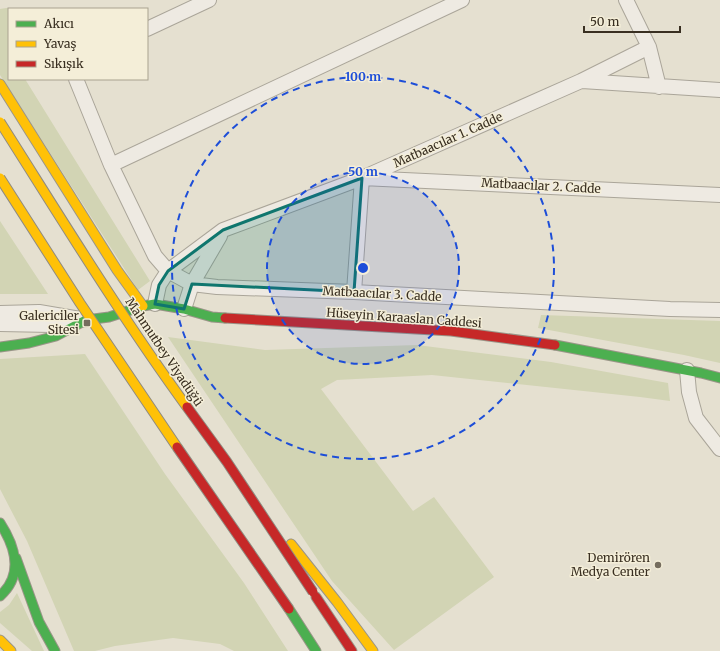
<svg xmlns="http://www.w3.org/2000/svg" width="720" height="651" font-family="Merriweather,serif">
<style>
.green{fill:#d2d4b4}
.lines{fill:none;stroke-linecap:round;stroke-linejoin:round}
.street-casing{stroke:#aaa599;stroke-width:16}
.fast-casing{stroke:#9a9588;stroke-width:11}
.slow-casing{stroke:#9a9588;stroke-width:11}
.jam-casing{stroke:#9a9588;stroke-width:11}
.street{stroke:#eeeae2;stroke-width:14}
.fast{stroke:#4caf50;stroke-width:9}
.slow{stroke:#ffc107;stroke-width:9}
.jam{stroke:#c62828;stroke-width:9}
.slow-bridge-casing{stroke:#908b80;stroke-width:11;stroke-linecap:butt}
.jam-bridge-casing{stroke:#908b80;stroke-width:11;stroke-linecap:butt}
.slow-bridge{stroke:#ffc107;stroke-width:9}
.jam-bridge{stroke:#c62828;stroke-width:9}
.marked{fill:#0f766e;fill-opacity:0.2;stroke:#0f766e;stroke-width:3;stroke-linejoin:round}
.ring{fill:none;stroke:#1d4ed8;stroke-width:2;stroke-dasharray:7 5}
.poi-dot{fill:#756d5e;stroke:#f4eed8;stroke-width:1.5}
.labels{text-anchor:middle;stroke-width:3;stroke-linejoin:round;paint-order:stroke}
.street-label{font-size:12px;fill:#392f21;stroke:#f4eed8}
.poi-label{font-size:12px;fill:#392f21;stroke:#f4eed8;text-anchor:end}
.centre{fill:#1d4ed8;stroke:#f4eed8;stroke-width:2}
.ring-label{font-size:12px;text-anchor:middle;font-weight:bold;fill:#1d4ed8;stroke:#f4eed8;stroke-width:3;stroke-linejoin:round;paint-order:stroke}
</style>
<rect width="100%" height="100%" fill="#e5e0d0"/>
<path class="green" d="M6,8H24L25,9H9V79H25L150,281L138,290L0,75V9Z
M0,221L48,294H0Z
M541,315L720,321V363L684,355L538,328Z
M168,337L265,350L417,345L551,362L668,383L670,401L640,397L432,375L337,380L321,389L413,511L434,497L494,577L394,650L332,581Z
M85,354L165,474L244,583L288,651H234L220,644L173,638L115,646L95,651H74L27,541L0,489V359Z
M17,593L44,651H32L0,623V612L9,605Z"/>
<g class="lines">
<defs>
<path id="street" d="M626,0L649,47
M147,29L209,0
M76,79L111,165L155,256L168,271L192,284L217,287L354,292L670,309L720,310
M582,81L720,90
M111,165L462,0
M354,292L362,178L720,195
M155,304L159,285L168,271L223,230L362,178L581,81L649,47L659,87
M184,309L192,284L220,236
M0,313L39,312L86,320
M0,324L52,325L73,321
M687,370L689,392L696,418L720,449"/>
<path id="fast" d="M555,345L701,373L720,378
M0,347L29,343L56,336L86,320L109,317L143,306L155,304L184,309L212,317L225,318
M0,523C15,546 24,575 0,596
M16,558L39,622L55,651
M289,609L316,651"/>
<path id="slow" d="M0,84L117,270L143,306
M291,544L337,602L373,651
M0,640L11,651"/>
<path id="jam" d="M225,318L451,331L555,345
M316,597L352,651"/>
</defs>
<use href="#street" class="street-casing"/>
<use href="#fast" class="fast-casing"/>
<use href="#slow" class="slow-casing"/>
<use href="#jam" class="jam-casing"/>
<use href="#street" class="street"/>
<use href="#fast" class="fast"/>
<use href="#slow" class="slow"/>
<use href="#jam" class="jam"/>
<defs>
<path id="slow-bridge" d="M0,122C61,218 120,315 187,407
M0,178L80,303L177,447"/>
<path id="jam-bridge" d="M187,407L227,462L313,592
M177,447L289,609"/>
</defs>
<use href="#slow-bridge" class="slow-bridge-casing"/>
<use href="#jam-bridge" class="jam-bridge-casing"/>
<use href="#slow-bridge" class="slow-bridge"/>
<use href="#jam-bridge" class="jam-bridge"/>
</g>
<path class="marked" d="M362,178L354,292L192,284L184,309L155,304L159,285L168,271L223,230Z"/>
<circle cx="363" cy="268" r="96" fill="#1d4ed8" fill-opacity=".12"/>
<g class="ring">
<circle cx="363" cy="268" r="96"/>
<circle cx="363" cy="268" r="191"/>
</g>
<g class="poi-dot">
<rect x="83" y="319" width="8" height="8" rx="2"/>
<circle cx="658" cy="565" r="4"/>
</g>
<g class="labels">
<g class="street-label">
<text transform="translate(448 140) rotate(-24)" y="4">Matbaacılar 1. Cadde</text>
<text transform="translate(541 186) rotate(3)" y="4">Matbaacılar 2. Cadde</text>
<text transform="translate(382 294) rotate(3)" y="4">Matbaacılar 3. Cadde</text>
<text transform="translate(404 318) rotate(4)" y="4">Hüseyin Karaaslan Caddesi</text>
<text transform="translate(164 352) rotate(56)" y="4">Mahmutbey Viyadüğü</text>
</g>
<g class="poi-label">
<text x="79" y="320">Galericiler<tspan x="79" dy="14">Sitesi</tspan></text>
<text x="650" y="562">Demirören<tspan x="650" dy="14">Medya Center</tspan></text>
</g>
</g>
<circle cx="363" cy="268" r="6" class="centre"/>
<g class="ring-label">
<text x="363" y="81">100 m</text>
<text x="363" y="176">50 m</text>
</g>
<rect x="8" y="8" width="140" height="72" fill="#f4eed8" stroke="#a9a28f"/>
<rect x="16" y="21" width="20" height="6" fill="#4caf50" stroke="#a9a28f"/>
<text x="44" y="28" font-size="12" fill="#392f21">Akıcı</text>
<rect x="16" y="41" width="20" height="6" fill="#ffc107" stroke="#a9a28f"/>
<text x="44" y="48" font-size="12" fill="#392f21">Yavaş</text>
<rect x="16" y="61" width="20" height="6" fill="#c62828" stroke="#a9a28f"/>
<text x="44" y="68" font-size="12" fill="#392f21">Sıkışık</text>
<path d="M584 26v6h96v-6" fill="none" stroke="#392f21" stroke-width="2"/>
<text x="590" y="26" font-size="12" fill="#392f21" stroke="#f4eed8" stroke-width="3" paint-order="stroke">50 m</text>
</svg>
